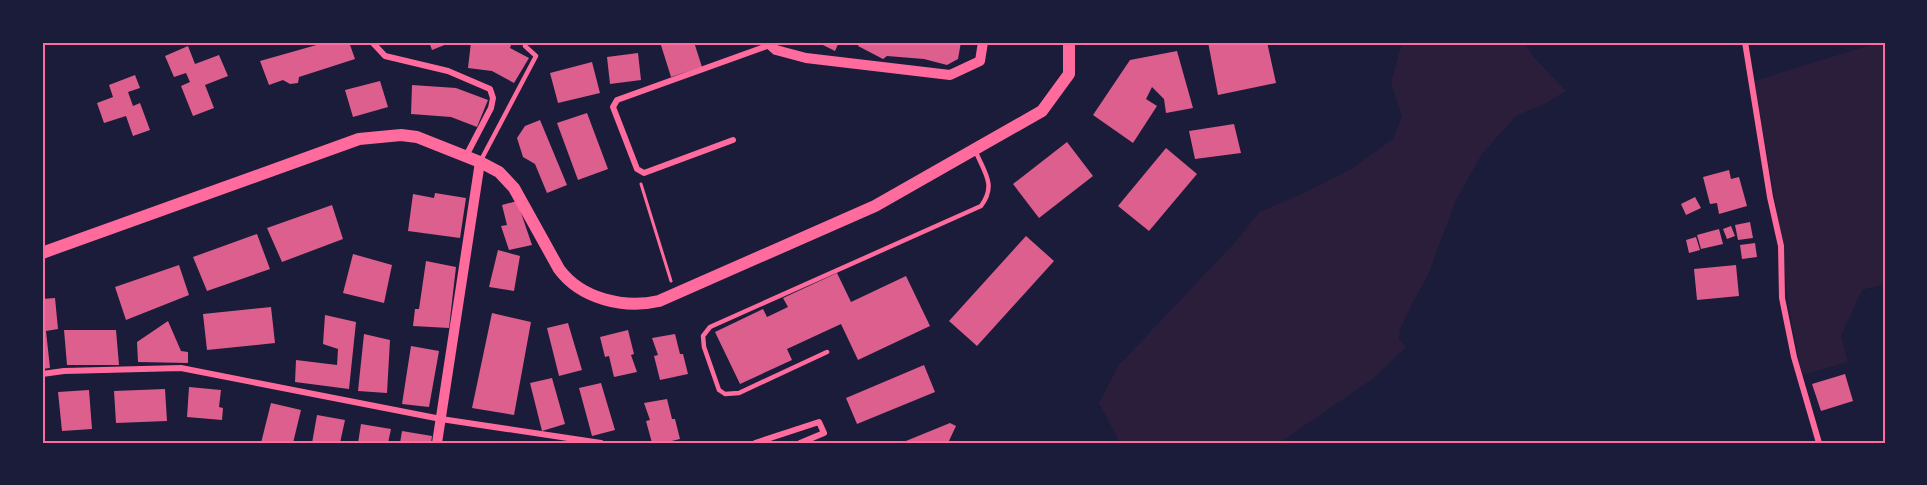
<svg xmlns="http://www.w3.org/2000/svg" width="1927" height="485" font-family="Roboto,sans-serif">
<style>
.green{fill:#2a1e3b}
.building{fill:#dd5f8e}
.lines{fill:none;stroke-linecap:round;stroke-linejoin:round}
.path{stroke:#ff6b9d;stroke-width:3}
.service{stroke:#ff6b9d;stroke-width:4.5}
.minor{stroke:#ff6b9d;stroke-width:6}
.tertiary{stroke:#ff6b9d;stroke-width:10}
.secondary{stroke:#ff6b9d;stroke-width:12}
.neatline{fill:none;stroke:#ff6b9d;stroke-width:2}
</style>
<rect width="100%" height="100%" fill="#1b1b3a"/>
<path class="green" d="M1402,42H1525L1531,54L1566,91L1543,105L1517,115L1482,154L1456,200L1428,275L1411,306L1400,330L1399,340L1406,347L1374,378L1279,443H1120L1099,403L1119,365L1238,239L1259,212L1304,193L1351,169L1393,139L1402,116L1391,83Z
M1880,42H1885V284L1862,290L1841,336L1848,362L1803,375L1798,358L1788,301L1783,247L1754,81Z"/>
<path class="building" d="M327,42H349L355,59L299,77L298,83L290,84L283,80L269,85L260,61Z
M429,42H452L432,50Z
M471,42H512L510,48L529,58L514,83L492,71L468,68Z
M660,42H694L702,67L671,77Z
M817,42H839L835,51Z
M860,42H961L958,59L947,65L924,59L887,56L883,59L858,46Z
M1208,42H1267L1276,83L1218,95Z
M188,46L195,64L219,55L228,76L205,85L214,108L193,116L181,86L190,82L186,73L174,77L165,56Z
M1177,51L1193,108L1166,113L1164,99L1152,87L1146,99L1157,106L1133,143L1093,115L1130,60Z
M638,53L641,80L610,84L607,57Z
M592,62L600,93L558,103L550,73Z
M135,75L140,88L128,92L133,106L140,103L150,130L133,136L126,116L104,123L97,103L113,97L109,85Z
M380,81L388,107L353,117L345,90Z
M412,85L456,88L488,100L477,127L451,117L411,114Z
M587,113L608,169L578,180L557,123Z
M540,120L567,185L547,193L535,164L523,157L517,138L525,126Z
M1234,124L1241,153L1195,159L1189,131Z
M1067,142L1093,176L1039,218L1013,184Z
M1166,148L1197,174L1149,231L1118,206Z
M1729,170L1731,179L1739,177L1747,206L1719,214L1717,203L1710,204L1703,177Z
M435,193L466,198L460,238L408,231L413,194L434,198Z
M1695,197L1701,208L1686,215L1681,204Z
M517,201L532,245L509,250L501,226L507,225L502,205Z
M332,205L343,239L282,262L267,228Z
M1750,222L1753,238L1738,240L1735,225Z
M1731,226L1735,236L1727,239L1723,229Z
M1719,229L1723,244L1701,249L1697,235Z
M257,234L270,269L207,291L193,257Z
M1026,236L1054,261L977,346L949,321Z
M1696,237L1700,250L1689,253L1686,240Z
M1755,243L1757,257L1742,259L1740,245Z
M498,250L520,256L514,291L489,287Z
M353,254L392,265L384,303L343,293Z
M426,261L456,267L449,328L413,326L415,309H419Z
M179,265L189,295L126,320L115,287Z
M1736,265L1739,296L1697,300L1694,269Z
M837,273L851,302L906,276L930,326L858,360L841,324L787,349L792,360L740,384L715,332L763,309L767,317L788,307L783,298Z
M55,298L58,329L46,331L50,368L42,369V299Z
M271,307L275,343L207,350L203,314Z
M492,313L531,322L514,415L472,408Z
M325,315L356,322L349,389L295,382L296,360L337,365L338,349L323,344Z
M168,321L181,351L188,352V363L138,362L137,342Z
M568,323L582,370L559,376L547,328Z
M64,330H116L119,365H67Z
M628,330L634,354L631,355L637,372L614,377L609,356L605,357L600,337Z
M364,334L390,340L387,393L358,391Z
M675,334L680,354H683L688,374L660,380L654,356L658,355L652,338Z
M411,346L439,351L429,407L402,404Z
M924,365L935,392L857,424L846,398Z
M1845,374L1853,401L1821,411L1812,384Z
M552,378L565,424L542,431L530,383Z
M601,383L615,430L592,436L579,388Z
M189,387L221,390L219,407L223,408L222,420L187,417Z
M165,389L167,421L116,423L114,391Z
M89,390L92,429L62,431L58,392Z
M667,399L672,419H675L680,439L663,443H652L646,421L650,420L644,403Z
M271,403L301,410L293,443H261Z
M317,415L345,420L340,443H312Z
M950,423L956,426L948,443H901Z
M361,424L391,429L388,443H358Z
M402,431L432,436L431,443H400Z"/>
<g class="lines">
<path class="path" d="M641,184L671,281"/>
<path class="service" d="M480,162L536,56L525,46
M827,352L739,393L725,394L719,390L704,347L703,336L710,327L981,206C997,185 984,172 975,150"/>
<path class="minor" d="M372,42L385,56L448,71L490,89L493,98L491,108L466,156
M1745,42L1770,197L1781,246L1782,298L1794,357L1819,443
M733,140L644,173L637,169L613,107L617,100L770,45
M42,374L64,371L181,368L441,419L601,443
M755,443L819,422L824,433L800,443"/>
<path class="tertiary" d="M767,42L776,50L806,58L950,75L980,61L983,42
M437,443L480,162"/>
<path class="secondary" d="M42,253L359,139L401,135L417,137L480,162L499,172L514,188L559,269C581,299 624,309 659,301L875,206L1042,111L1069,74V42"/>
</g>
<rect width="1927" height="485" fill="none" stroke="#1b1b3a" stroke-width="87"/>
<rect x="44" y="44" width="1840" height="398" class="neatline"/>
</svg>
